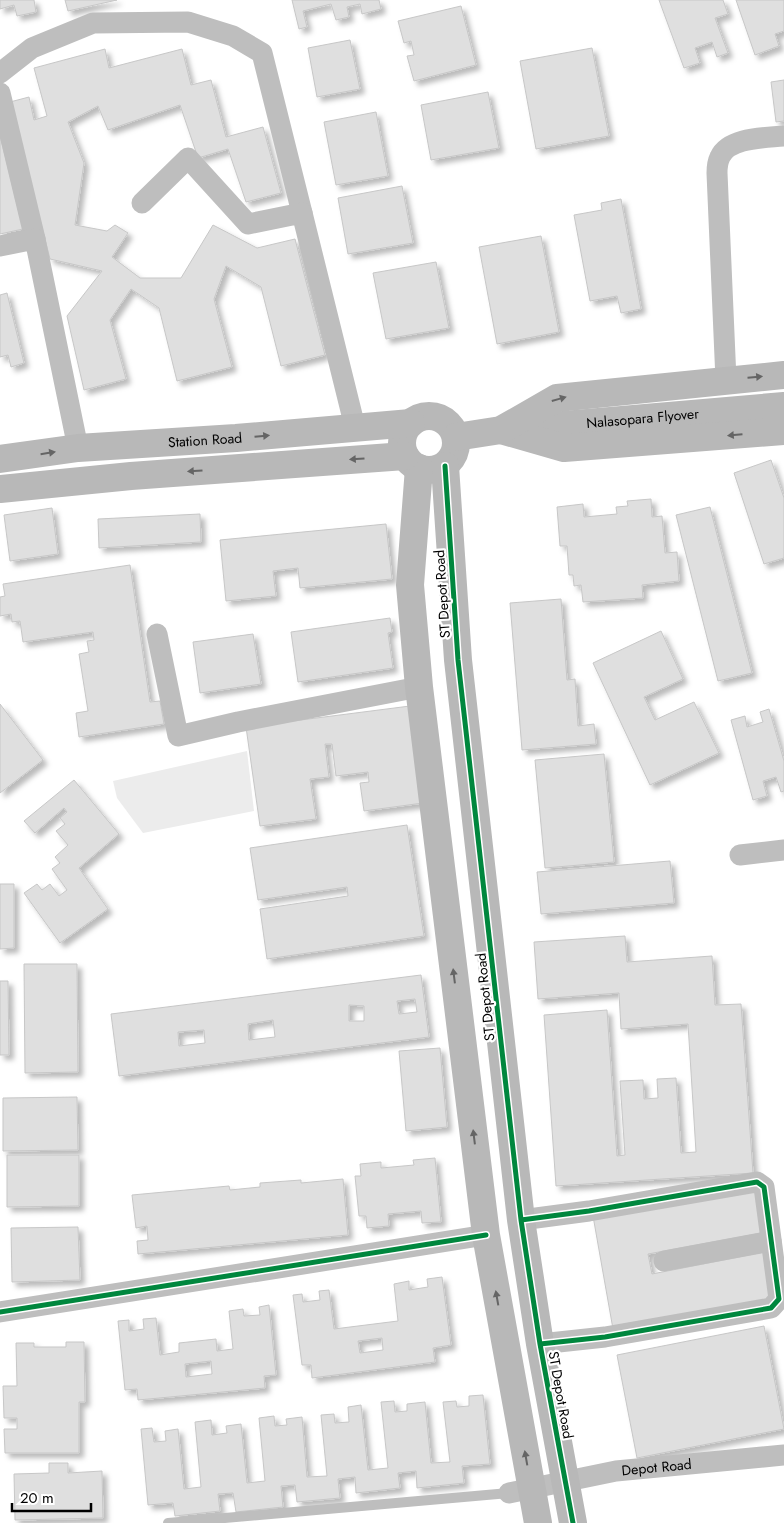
<svg xmlns="http://www.w3.org/2000/svg" width="784" height="1523" font-family="Jost,sans-serif">
<style>
.park{fill:#ececec}
.building{fill:#dfdfdf;stroke:#c7c7c7;fill-rule:evenodd;filter:url(#shadow)}
.lines{fill:none;stroke-linecap:round;stroke-linejoin:round}
.lane{stroke:#bebebe;stroke-width:10}
.street{stroke:#bebebe;stroke-width:21}
.secondary{stroke:#b8b8b8;stroke-width:28}
.cycleway-casing{stroke:#fff;stroke-width:8}
.cycleway{stroke:#00873e;stroke-width:5}
.oneway{fill:#656565}
.labels{text-anchor:middle;stroke-width:4.5;stroke-linejoin:round;paint-order:stroke}
.street-label{font-size:14px;fill:#000;stroke:#fff}
</style>
<defs>
<filter id="shadow"><feDropShadow dx="4.5" dy="4.5" stdDeviation="2.5" flood-color="#0004"/></filter>
</defs>
<rect width="100%" height="100%" fill="#fff"/>
<path class="park" d="M247,751L254,811L143,833L117,798L113,781Z"/>
<path class="building" d="M0,0H34L36,12L17,16L14,5L0,9Z
M65,0H117L68,11Z
M292,0H379L381,9L362,14L360,4L347,7L349,17L336,20L331,4L303,11L307,27L299,29Z
M659,0H723L728,14L715,18L728,53L717,57L712,42L695,48L700,63L684,68Z
M736,0H784V31L775,34L779,46L755,55Z
M461,6L476,65L414,81L407,56L414,55L411,41L404,43L398,21Z
M350,40L360,89L317,97L308,48Z
M592,48L609,136L536,149L520,61Z
M105,49L109,68L182,49L191,85L211,80L226,137L263,127L281,193L246,202L228,149L198,158L180,105L108,130L98,106L68,122L84,163L75,225L107,231L115,225L128,233L112,257L140,278H181L213,225L257,248L295,239L325,355L281,366L261,287L226,266L214,299L232,367L177,381L159,308L131,289L110,320L126,379L84,390L67,316L102,271L50,259L10,102L29,97L34,120L47,116L34,68Z
M784,80V121L776,122L771,82Z
M488,92L499,148L431,160L421,105Z
M376,112L388,176L336,185L324,122Z
M0,135L23,229L0,234Z
M402,186L413,243L348,254L338,198Z
M621,199L641,309L621,313L617,296L590,301L574,215L602,210L601,203Z
M541,236L559,332L497,344L479,247Z
M436,262L449,328L386,339L373,273Z
M7,293L24,363L11,367L8,355L0,357V295Z
M771,460L784,498V558L764,564L734,473Z
M651,499L652,517L662,516L665,553L677,552L679,581L642,585L643,598L583,602L581,585L574,586L573,575H569L567,546H560L557,507L583,504L584,517L617,514L616,507L628,506L627,501Z
M710,507L752,673L718,681L676,515Z
M52,508L58,554L10,561L4,515Z
M200,514L201,542L99,548L98,519Z
M386,524L392,579L300,588L298,568L273,571L276,596L226,601L220,540Z
M130,565L150,702L160,701L164,724L79,737L76,713L88,711L79,654L89,652L87,641L94,640L93,632L23,642L20,621L12,622L11,614L0,616V597L5,596L3,584Z
M561,599L567,680L575,679L578,726L594,724L596,744L522,750L510,603Z
M390,618L392,632L388,633L393,668L298,682L291,632Z
M661,631L683,679L644,697L655,720L694,702L719,753L650,785L593,663Z
M253,634L261,684L200,693L193,642Z
M0,704L43,760L0,793Z
M410,706L423,803L364,811L360,783L369,782L368,772L336,776L332,744H325L329,777L310,779L316,819L260,826L246,727Z
M769,709L784,761V791L781,792L776,777L763,781L767,796L753,800L731,720L745,716L747,727L763,722L760,712Z
M604,754L614,862L545,868L535,760Z
M74,780L119,834L79,868L108,909L60,943L24,893L37,884L42,890L50,884L59,896L67,890L52,869L60,863L55,857L68,845L56,831L65,824L60,818L67,812L64,808L35,833L24,821Z
M407,825L424,936L267,959L260,909L348,896L347,887L258,900L250,848Z
M670,861L674,903L541,914L537,872Z
M0,884H14V948L0,949Z
M625,936L627,962L712,956L715,1005L741,1004L753,1173L556,1186L544,1015L607,1010L617,1156L625,1155L620,1081L643,1080L644,1099L658,1098L657,1079L676,1078L681,1153L696,1152L688,1024L621,1029L619,993L538,999L534,942Z
M24,964H77L78,1072L25,1073Z
M421,975L429,1037L119,1076L111,1014ZM415,999L417,1012L399,1014L397,1001ZM349,1005L364,1006V1021H349ZM273,1020L275,1037L249,1040L248,1024ZM204,1030L205,1043L179,1046L178,1032Z
M0,981H8L9,1055H0Z
M440,1048L447,1127L406,1131L399,1051Z
M77,1097L78,1150L3,1151V1098Z
M7,1155H79V1206L7,1207Z
M435,1158L441,1222L422,1223L421,1211L388,1214L389,1226L367,1228L366,1216H359L355,1176H361L360,1164L381,1162V1168L414,1165L413,1160Z
M343,1179L348,1235L138,1254L137,1241L148,1240L147,1226L136,1228L132,1195L229,1186L230,1190L260,1187V1183L301,1180V1183Z
M757,1189L767,1232L648,1254L652,1274L764,1252L773,1299L613,1329L593,1216Z
M78,1227L80,1280L12,1282L11,1228Z
M442,1277L451,1345L433,1348L435,1362L312,1378L311,1365H302L293,1295L302,1294L303,1302L320,1300L319,1291L329,1290L334,1329L398,1321L394,1284L409,1281V1290L428,1287L427,1279ZM382,1338L383,1350L360,1353L358,1341Z
M269,1305L276,1375L264,1376L265,1388L138,1400L137,1389L125,1390L118,1321L129,1320V1331L144,1329L143,1319L156,1318L160,1355L179,1352V1343L216,1339L217,1351L233,1349L229,1311L243,1309L244,1316L260,1315L259,1307ZM211,1361L212,1374L186,1377L185,1364Z
M764,1326L784,1429L637,1458L617,1355Z
M66,1342H84L85,1402H79V1453H5L4,1429H17V1418H4L3,1386H17L16,1343H34V1347H66Z
M483,1395L490,1464L462,1466L464,1483L417,1488L416,1471L398,1473L400,1488L356,1493L355,1477L338,1479L340,1498L297,1502L295,1485L281,1486L283,1507L236,1512L233,1493L218,1494L220,1511L175,1516L173,1503L148,1505L141,1429L152,1428L154,1442L166,1441L165,1431L178,1429L184,1489L201,1487L195,1422L211,1420L212,1435L227,1433L226,1426L241,1424L247,1483L265,1481L259,1418L274,1416L275,1426L287,1425L286,1419L302,1417L307,1477L327,1476L321,1415L334,1414L335,1423L349,1422L348,1407L361,1405L368,1470L388,1468L381,1402L394,1401L395,1412L407,1411V1404L425,1402L431,1463L450,1462L443,1402L456,1401L457,1407L469,1406V1396Z
M49,1463H68V1473L102,1471L103,1518L15,1520L14,1474L49,1473Z"/>
<g class="lines">
<path class="lane" d="M168,1523L509,1493"/>
<g class="street">
<path d="M0,73L32,48L93,23L188,22L233,36L262,53L302,213"/>
<path d="M0,93L35,239"/>
<path d="M142,203L188,158L248,224L302,213L355,427"/>
<path d="M0,246L35,239L78,448"/>
<path d="M726,380L717,173C717,168 718,161 720,157C729,137 765,138 784,136"/>
<path d="M157,634L178,736L238,722L419,687"/>
<path d="M740,855L784,850"/>
<path d="M521,1220L589,1211L757,1182L764,1187L779,1299L771,1308L605,1337L540,1344"/>
<path d="M664,1261L771,1241"/>
<path d="M0,1312L486,1235"/>
<path id="s1" d="M509,1493L616,1471L784,1455"/>
</g>
<g class="secondary">
<circle cx="429" cy="443" r="27"/>
<path id="s2" d="M517,429L784,406"/>
<path d="M501,430L564,448L784,431"/>
<path d="M456,437L501,430L557,398L784,375"/>
<path id="s3" d="M0,459L78,448L236,438L411,423"/>
<path d="M445,466L458,660L521,1220L540,1344L573,1523"/>
<path d="M419,468L410,585L419,687L486,1235L538,1523"/>
<path d="M0,489L131,476L405,456"/>
</g>
<defs>
<path id="cycleway" d="M445,466L458,660L521,1220L540,1344L573,1523
M521,1220L589,1211L757,1182L764,1187L779,1299L771,1308L605,1337L540,1344
M0,1312L486,1235"/>
</defs>
<use href="#cycleway" class="cycleway-casing"/>
<use href="#cycleway" class="cycleway"/>
</g>
<defs><path id="oneway-solid" d="M-6-.8H1V-3.2L6.5 0L1 3.2V.8H-6Z" transform="scale(1.25)"/></defs>
<g class="oneway">
<use href="#oneway-solid" transform="translate(755 377) rotate(-5)"/>
<use href="#oneway-solid" transform="translate(559 399) rotate(-16)"/>
<use href="#oneway-solid" transform="translate(735 435) rotate(175)"/>
<use href="#oneway-solid" transform="translate(262 436) rotate(-5)"/>
<use href="#oneway-solid" transform="translate(48 453) rotate(-9)"/>
<use href="#oneway-solid" transform="translate(357 459) rotate(176)"/>
<use href="#oneway-solid" transform="translate(195 471) rotate(176)"/>
<use href="#oneway-solid" transform="translate(454 976) rotate(-97)"/>
<use href="#oneway-solid" transform="translate(474 1137) rotate(-97)"/>
<use href="#oneway-solid" transform="translate(497 1298) rotate(-100)"/>
<use href="#oneway-solid" transform="translate(526 1458) rotate(-100)"/>
</g>
<g class="labels">
<g class="street-label">
<text dy="5" stroke="none"><textPath href="#s2" startOffset="126">Nalasopara Flyover</textPath></text>
<text dy="5" stroke="none"><textPath href="#s3" startOffset="206">Station Road</textPath></text>
<text transform="translate(442 594) rotate(-94)" y="5">ST Depot Road</text>
<text transform="translate(485 997) rotate(-96)" y="5">ST Depot Road</text>
<text transform="translate(561 1395) rotate(80)" y="5">ST Depot Road</text>
<text dy="5" stroke="none"><textPath href="#s1" startOffset="150">Depot Road</textPath></text>
</g>
</g>
<path d="M12 1503v8h79v-8" fill="none" stroke="#000000" stroke-width="2.5"/>
<text x="20" y="1503" font-size="15" fill="#000000" stroke="#ffffff" stroke-width="4" paint-order="stroke">20 m</text>
</svg>
